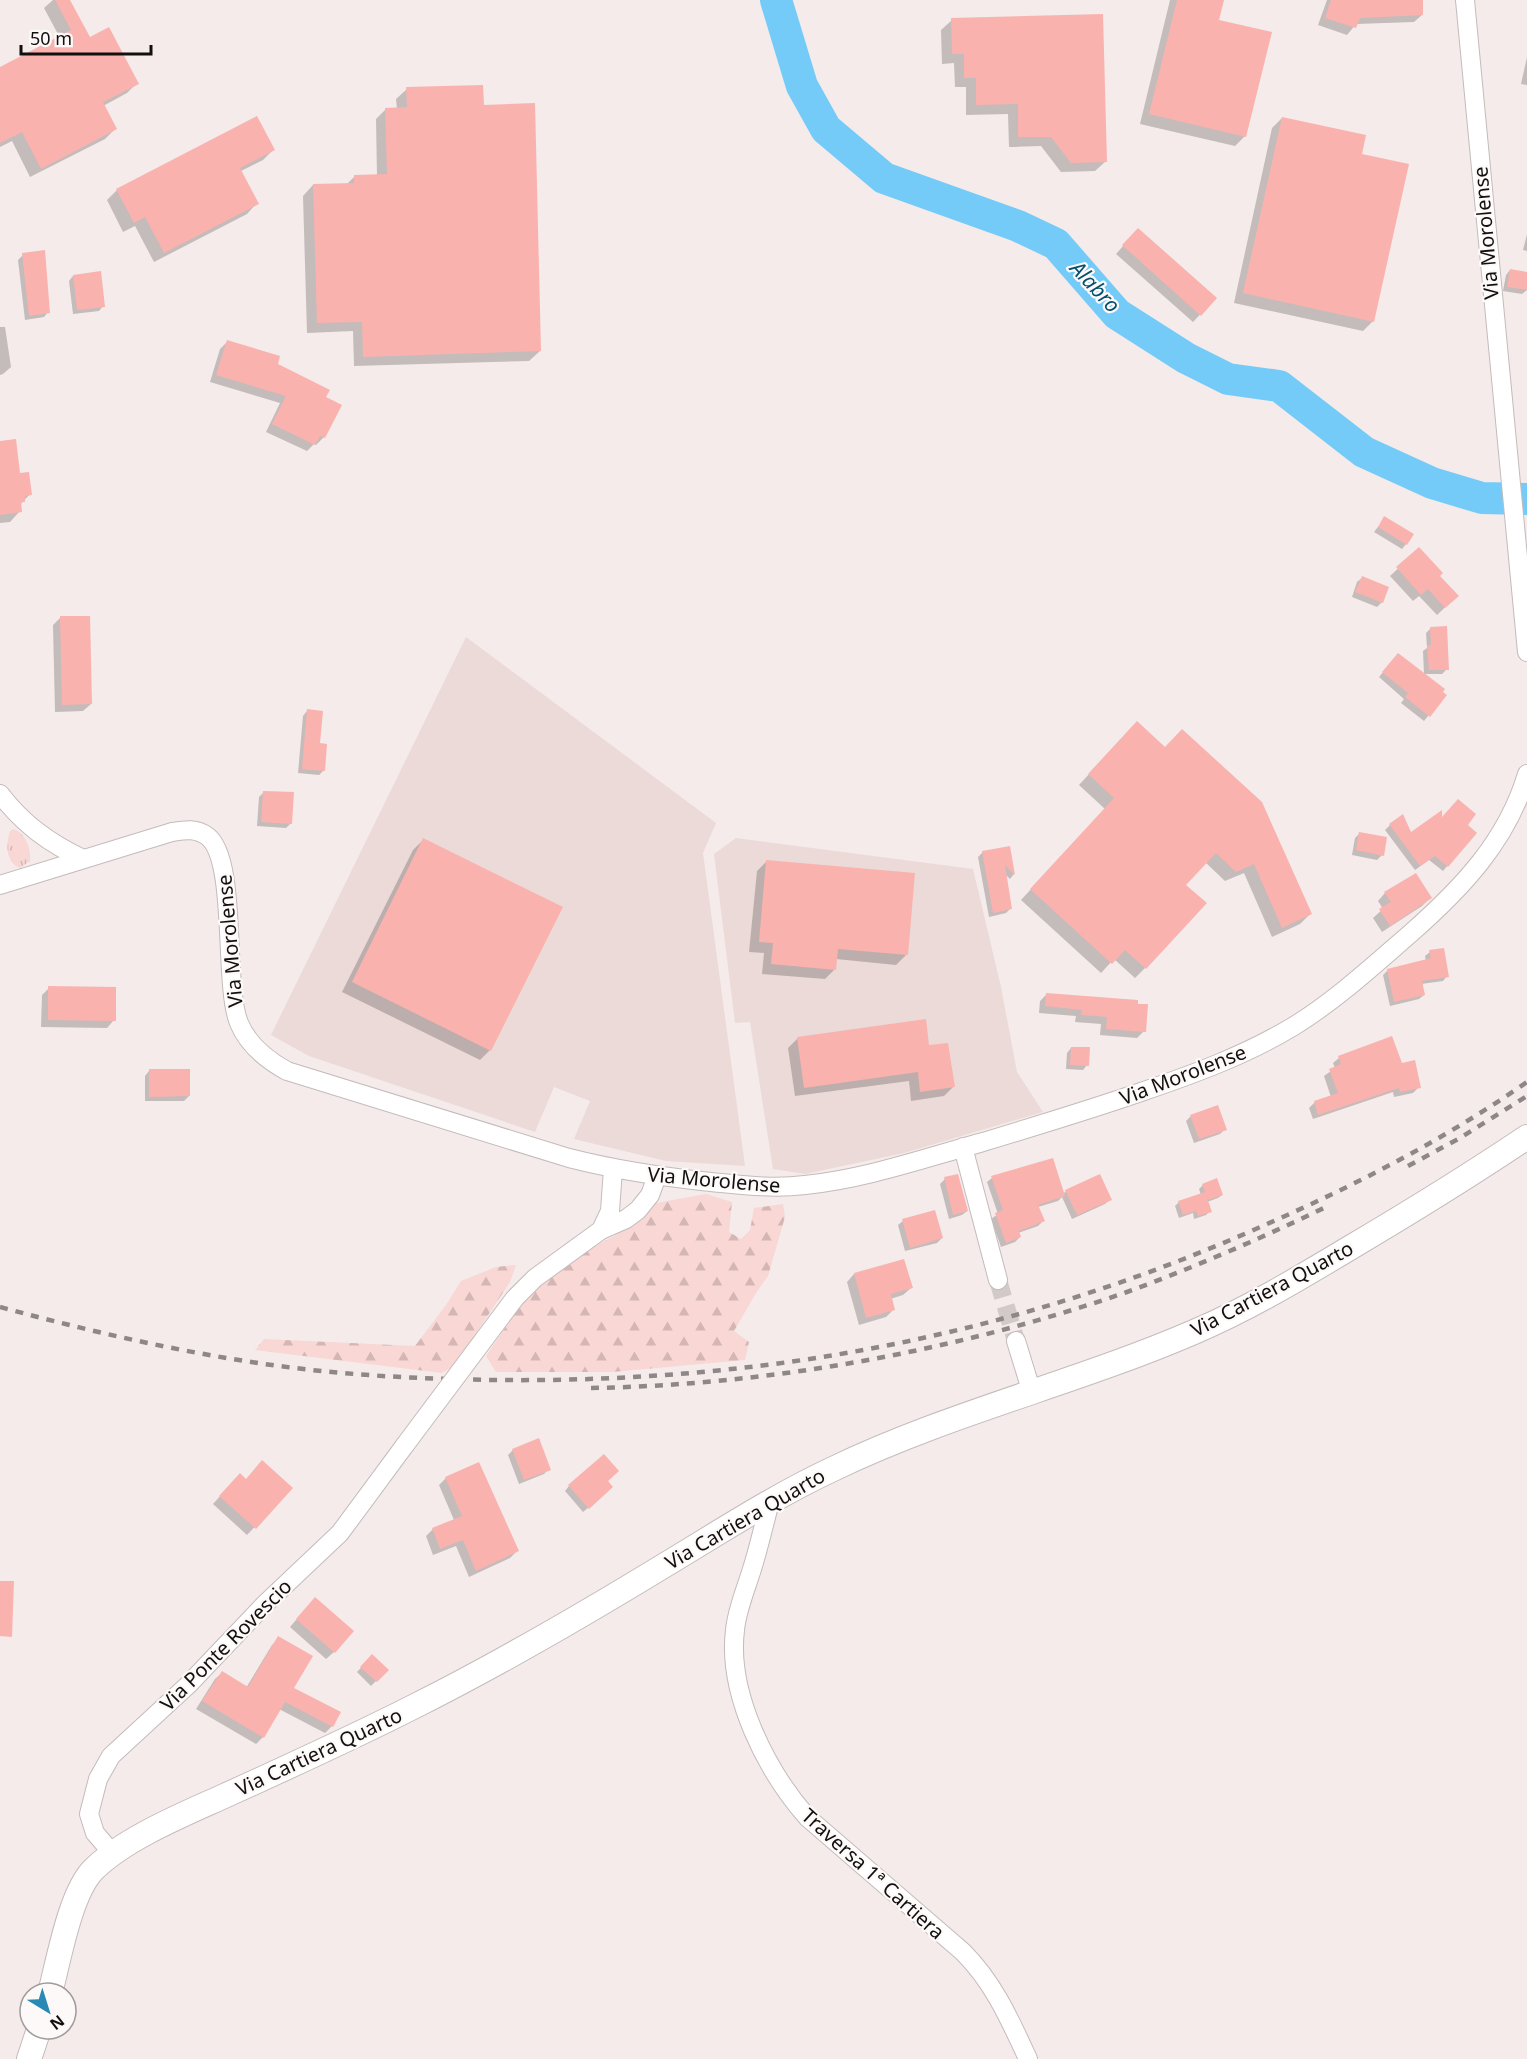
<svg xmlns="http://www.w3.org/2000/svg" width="1527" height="2059" font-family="'Noto Sans',sans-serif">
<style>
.built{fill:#ebdad8}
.grass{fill:url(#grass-tufts)}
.forest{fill:url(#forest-firs)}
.shadow{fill:#0003}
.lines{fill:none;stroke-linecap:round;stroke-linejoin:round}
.river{stroke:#74cbf8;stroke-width:32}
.building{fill:#fab2ae}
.minor-tunnel{stroke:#d2cac9;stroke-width:18;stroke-dasharray:18 9;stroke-linecap:butt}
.minor-casing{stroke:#c4bbbb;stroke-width:20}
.tertiary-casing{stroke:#c4bbbb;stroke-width:26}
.minor{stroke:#fff;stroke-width:18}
.tertiary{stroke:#fff;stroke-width:24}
.rail{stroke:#8e8787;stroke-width:4.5;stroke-dasharray:8 8;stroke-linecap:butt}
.minor-bridge-casing{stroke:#c4bbbb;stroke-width:20;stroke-linecap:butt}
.minor-bridge{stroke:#fff;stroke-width:18}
.labels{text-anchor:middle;stroke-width:4.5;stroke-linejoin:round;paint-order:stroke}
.street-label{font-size:20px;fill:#120f0f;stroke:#fef9f9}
.water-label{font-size:21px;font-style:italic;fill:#04506d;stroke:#fef9f9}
</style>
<defs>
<pattern id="grass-tufts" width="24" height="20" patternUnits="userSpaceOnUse" patternTransform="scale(1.5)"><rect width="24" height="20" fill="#f8d7d4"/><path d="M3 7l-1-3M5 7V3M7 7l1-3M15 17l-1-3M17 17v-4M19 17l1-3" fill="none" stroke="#d4b7b5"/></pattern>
<pattern id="forest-firs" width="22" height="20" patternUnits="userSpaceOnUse" patternTransform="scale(1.5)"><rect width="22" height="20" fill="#f8d7d4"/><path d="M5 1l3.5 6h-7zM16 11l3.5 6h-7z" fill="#d4b7b5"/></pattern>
</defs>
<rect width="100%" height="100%" fill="#f4ebea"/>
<path class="built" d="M466,637L716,823L703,853L745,1166L666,1161L574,1139L590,1101L554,1087L535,1132L309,1056L271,1035Z
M736,838L973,869L1001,987L1017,1072L1043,1112L904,1153L805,1174L773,1169L750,1022L735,1023L714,854Z"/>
<path class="grass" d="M13,829C26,833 31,849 30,861L20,868C5,862 6,844 10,831Z"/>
<path class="forest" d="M706,1194L732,1202L729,1232L741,1239L750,1230L754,1208L783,1204L785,1217L768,1276L756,1293L734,1331L749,1342L745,1360L612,1372H496L486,1356L526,1297L564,1262L616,1235L656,1203Z
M516,1265L510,1282L455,1365L442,1373L255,1350L264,1339L415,1346L446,1305L461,1281L496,1267Z"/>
<path class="shadow" d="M53,0H69L89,40L137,83L127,93L103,106L115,129L105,139L30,177L12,141L0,147V69L60,38L44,8Z
M1170,0H1222L1217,21L1245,136L1235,146L1140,124Z
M1327,0H1421L1422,15L1414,22L1356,24L1347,35L1318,25Z
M952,20L1106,161L1095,171L1061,172L1041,146L1009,147L1008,114L966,115V87H955L954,63L942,64L941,30Z
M1527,57V85L1521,84Z
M407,89L482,106L540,351L529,361L354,366L353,331L307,333L303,196L313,185L347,184L355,176H377L376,119L386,109H397L396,99Z
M1282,118L1360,155L1373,321L1363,331L1234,303L1272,128Z
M273,150L263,160L241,171L257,203L247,214L154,262L135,226L123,232L107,200L117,190Z
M1527,234V251L1523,250Z
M1131,237L1215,299L1193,322L1116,254Z
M23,255L48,312L44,317L25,320L18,260Z
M1510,270L1527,273V290L1522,294L1503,291L1506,275Z
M73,276L103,306L99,311L73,314L69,281Z
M0,327H5L11,367L3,374L0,375Z
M227,342L276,365L324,398V437L316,445L314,444L307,451L266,432L280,403L210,382L220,349Z
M0,442L30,494L19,506L20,511L10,522L0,523Z
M1385,518L1406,544L1402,549L1374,532Z
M1419,549L1438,576L1457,596L1437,615L1419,596L1413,601L1390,576Z
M1362,578L1382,602L1377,607L1352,597L1357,582Z
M60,618L91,704L83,711L55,712L53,625Z
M1431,628L1447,669L1442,674H1424L1423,651L1427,648L1426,633Z
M1394,659L1445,695L1424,721L1401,703L1404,699L1379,677Z
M307,711L319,745L324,770L319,775L298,773L303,716Z
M1127,733L1310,914L1300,924L1272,937L1244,873L1225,881L1205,862L1184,885L1145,968L1135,978L1114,959L1101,973L1021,900L1105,809L1079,785Z
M264,792L291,823L286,828L257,826L259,797Z
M1390,825L1411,834L1466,825L1475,833L1443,871L1429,860L1415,870L1385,830Z
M1360,833L1382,855L1377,860L1352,855L1355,838Z
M423,840L490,1050L480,1060L342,992L413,850Z
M1009,847L1014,874L1010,879L1005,874L1010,909L1006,913L989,917L978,857L983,852Z
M767,861L906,955L896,965L836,959L835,969L825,979L762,974L764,953L749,952L757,871Z
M1385,893L1430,898L1422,906L1382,932L1373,918L1383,909L1378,901Z
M1430,952L1447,976L1443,981L1421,984L1424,995L1419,999L1390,1006L1383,975L1388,970L1426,961L1425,956Z
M49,988L114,1020L107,1028L41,1027L42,995Z
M1046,995L1137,1002L1144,1031L1137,1038L1100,1035L1101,1024L1075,1022L1076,1016L1039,1013L1040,1001Z
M797,1039L928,1047L953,1087L944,1096L911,1101L909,1081L795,1096L788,1048Z
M1071,1048L1087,1065L1083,1070L1066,1069L1067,1053Z
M1339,1058L1401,1065L1419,1087L1413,1093L1394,1097L1393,1092L1313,1119L1309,1108L1315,1102L1331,1097L1324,1076L1335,1068L1333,1063Z
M149,1071L189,1096L184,1101H145V1076Z
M1191,1116L1225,1129L1220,1134L1194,1143L1186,1121Z
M992,1178L1063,1194L1066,1191L1110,1199L1105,1204L1072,1219L1062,1197L1058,1201L1038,1207L1043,1221L1038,1226L1018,1233L1020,1237L1015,1242L1001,1247L991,1219L998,1214L987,1182Z
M945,1179L967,1211L962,1215L949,1219L940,1184Z
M1203,1185L1222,1195L1218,1198L1207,1202L1210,1211L1206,1215L1194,1219L1193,1213L1179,1218L1175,1206L1179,1202L1201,1195L1199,1189Z
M903,1221L942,1238L937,1243L905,1251L898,1225Z
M854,1274L911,1288L903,1295L890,1299L893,1310L886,1317L859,1325L847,1282Z
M513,1450L549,1469L544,1474L519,1484L508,1455Z
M446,1478L517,1551L510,1558L469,1577L456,1546L433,1555L426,1536L433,1529L454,1520L439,1485Z
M606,1481L607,1492L583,1512L565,1491L569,1486Z
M232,1483L291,1488L247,1535L213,1504Z
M308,1606L334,1652L326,1659L290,1627Z
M279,1638L292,1688L332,1726L325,1733L279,1709L263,1737L256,1744L196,1709L215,1679L222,1673L246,1688L272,1645Z
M372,1656L387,1670L371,1686L357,1672Z"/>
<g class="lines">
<path class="river" d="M776,0L802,86L826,129L884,178L1018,226L1056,244L1117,314L1186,358L1228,379L1279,386L1364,452L1432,483L1482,498L1527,499"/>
</g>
<path class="building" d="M55,0H70L90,37L109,27L139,84L103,102L117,129L41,169L22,132L0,143V67L71,30Z
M1177,0H1224L1219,20L1272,32L1246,137L1149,114Z
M1331,0H1423V15L1360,18L1356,28L1325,18Z
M1103,14L1107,162L1071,163L1051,137H1018V104L976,105V78H964V54H952L951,18Z
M483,85L484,105L535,103L541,351L363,357L362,322L317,323L313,184L354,183V175L387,174L385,108L407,107L406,87Z
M257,116L275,150L240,168L259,204L164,253L145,217L134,223L116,189Z
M1282,117L1366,135L1362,154L1409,164L1374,322L1243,293Z
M1138,228L1217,298L1201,316L1122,245Z
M45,250L50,313L29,316L22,253Z
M1510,269L1527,272V290L1507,287Z
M101,271L105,307L77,310L73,275Z
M227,340L280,356L278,364L330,390L326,397L342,405L325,438L320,436L315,445L272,424L286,396L216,375Z
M16,439L20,473L29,472L32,495L25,496V502H21L22,512L0,515V441Z
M1384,516L1414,534L1407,545L1378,527Z
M1419,547L1443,573L1440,576L1459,596L1445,608L1428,589L1421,595L1396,567Z
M1362,576L1389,587L1383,603L1355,592Z
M60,616H90L92,704L62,705Z
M1447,626L1449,670H1429L1427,645H1431L1430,627Z
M1398,653L1445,689L1443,692L1447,695L1430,717L1405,697L1408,693L1382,672Z
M307,709L323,711L320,743L327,744L325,771L302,769Z
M1137,721L1165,747L1182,729L1262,802L1312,914L1282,928L1254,864L1236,872L1216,853L1186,885L1207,903L1146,969L1125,950L1112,964L1030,889L1114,798L1088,774Z
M263,791L294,792L292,824L261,822Z
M1458,799L1476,814L1468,825L1477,833L1448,867L1435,856L1420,866L1389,824L1403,814L1411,832L1442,810V817Z
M1359,832L1387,837L1384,856L1356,850Z
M423,838L563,907L491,1051L352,982Z
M1010,846L1015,875L1005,865L1012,909L993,913L982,851Z
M766,860L915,873L908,955L838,949L836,970L771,964L773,943L759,942Z
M1416,873L1432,898L1390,926L1379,909L1391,902L1384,892Z
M1444,948L1449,977L1422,981L1425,995L1394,1002L1387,969L1431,958L1429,950Z
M48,986L116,987V1021L48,1020Z
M1046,993L1138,1000V1004H1148L1146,1032L1106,1029L1107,1017L1081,1015L1082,1010L1045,1006Z
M926,1019L929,1045L948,1043L955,1087L920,1092L918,1072L804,1088L797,1037Z
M1392,1036L1402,1063L1415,1060L1421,1088L1400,1092L1399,1088L1318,1115L1314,1101L1338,1093L1329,1069L1341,1064L1338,1056Z
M1071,1047H1090L1089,1066L1070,1065Z
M149,1069H190V1096L149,1097Z
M1218,1105L1227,1130L1199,1139L1190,1115Z
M1053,1158L1065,1196L1038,1205L1045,1221L1019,1231L1021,1237L1006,1243L995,1213L1003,1210L991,1176Z
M958,1174L968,1211L953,1215L944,1177Z
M1100,1174L1112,1200L1077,1215L1065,1190Z
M1217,1178L1223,1195L1208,1200L1202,1184Z
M1205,1192L1212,1212L1198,1216L1196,1211L1183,1215L1178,1201Z
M935,1210L943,1238L910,1248L902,1219Z
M904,1259L913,1288L891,1294L895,1310L866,1318L854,1273Z
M539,1438L551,1470L524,1480L512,1449Z
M604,1454L619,1471L608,1481L613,1487L589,1509L568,1485Z
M262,1460L293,1488L256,1529L219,1496L240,1473L246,1479Z
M479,1462L519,1551L476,1571L463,1540L440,1549L432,1528L462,1516L445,1477Z
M0,1581H14L12,1637L0,1636Z
M315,1597L354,1631L335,1653L296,1619Z
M278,1636L313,1656L294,1688L341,1712L333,1727L285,1702L264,1738L202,1701L222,1671L248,1687Z
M372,1654L389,1670L377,1682L360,1667Z"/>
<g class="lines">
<path class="minor-tunnel" d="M998,1280L1016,1341"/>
<defs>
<path id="minor" d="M1465,0L1527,652
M0,794C23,824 49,843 83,859
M0,885L172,832C185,830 196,828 207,836C238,858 223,984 239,1023C248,1045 267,1060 287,1071L569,1158C616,1170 663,1177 711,1182C742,1185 773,1189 805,1185C865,1179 925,1158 983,1142C1036,1126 1089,1110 1141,1092C1194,1074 1246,1055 1294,1026C1336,1000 1374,965 1411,933C1462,888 1507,841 1527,774
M963,1147L998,1280
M601,1230L610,1211L613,1169
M485,1338L515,1298L535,1278L601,1230L626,1219L638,1210L650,1195L657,1176
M1016,1341L1032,1393
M770,1502C764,1524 759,1547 752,1569C746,1589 737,1609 735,1630C727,1694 767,1772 808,1818L963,1952C994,1983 1010,2020 1028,2059
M113,1854L95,1833L89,1814L98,1779L111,1756L188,1685L265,1604L340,1533L405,1445"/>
<path id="tertiary" d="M50,1993C59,1959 70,1894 93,1870C124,1839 182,1815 222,1797C286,1768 350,1739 413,1707C499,1664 583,1615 665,1565C720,1532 775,1496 833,1469C949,1413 1076,1383 1194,1332C1248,1309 1298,1279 1348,1249C1409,1213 1469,1176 1527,1137
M29,2059L39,2029"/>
</defs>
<use href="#minor" class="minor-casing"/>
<use href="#tertiary" class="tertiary-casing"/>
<use href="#minor" class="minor"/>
<use href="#tertiary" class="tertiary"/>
<path class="rail" d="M1408,1166L1460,1138L1527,1096
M0,1307C85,1330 171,1350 258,1363C337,1375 417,1379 497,1380C767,1383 1020,1335 1267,1224C1358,1184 1445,1139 1527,1082
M591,1388C770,1385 957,1351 1127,1292C1195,1267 1262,1238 1328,1206"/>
<defs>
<path id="minor-bridge" d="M405,1445L485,1338"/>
</defs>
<use href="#minor-bridge" class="minor-bridge-casing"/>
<use href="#minor-bridge" class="minor-bridge"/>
</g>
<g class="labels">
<g class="street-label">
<text transform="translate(1486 233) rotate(-95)" y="7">Via Morolense</text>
<text transform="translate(230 941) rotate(-95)" y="7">Via Morolense</text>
<text transform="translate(1183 1075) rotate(-21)" y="7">Via Morolense</text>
<text transform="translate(714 1180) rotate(5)" y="7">Via Morolense</text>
<text transform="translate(1272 1289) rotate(-28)" y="7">Via Cartiera Quarto</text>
<text transform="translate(745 1519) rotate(-30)" y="7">Via Cartiera Quarto</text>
<text transform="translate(226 1645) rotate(-45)" y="7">Via Ponte Rovescio</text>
<text transform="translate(319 1752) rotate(-25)" y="7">Via Cartiera Quarto</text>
<text transform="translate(873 1874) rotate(42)" y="7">Traversa 1ª Cartiera</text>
</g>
<g class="water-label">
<text transform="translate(1095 287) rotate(47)" y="7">Alabro</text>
</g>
</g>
<g transform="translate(48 2011) rotate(142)"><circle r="28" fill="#fef9f9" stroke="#a09b9b" stroke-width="1.5"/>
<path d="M0-4.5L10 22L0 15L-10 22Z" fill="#2889b4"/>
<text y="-9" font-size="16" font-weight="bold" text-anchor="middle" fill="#120f0f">N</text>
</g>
<path d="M21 45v9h130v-9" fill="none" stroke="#120f0f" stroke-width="3"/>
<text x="30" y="45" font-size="18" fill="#120f0f" stroke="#fef9f9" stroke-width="4.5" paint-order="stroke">50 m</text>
</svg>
